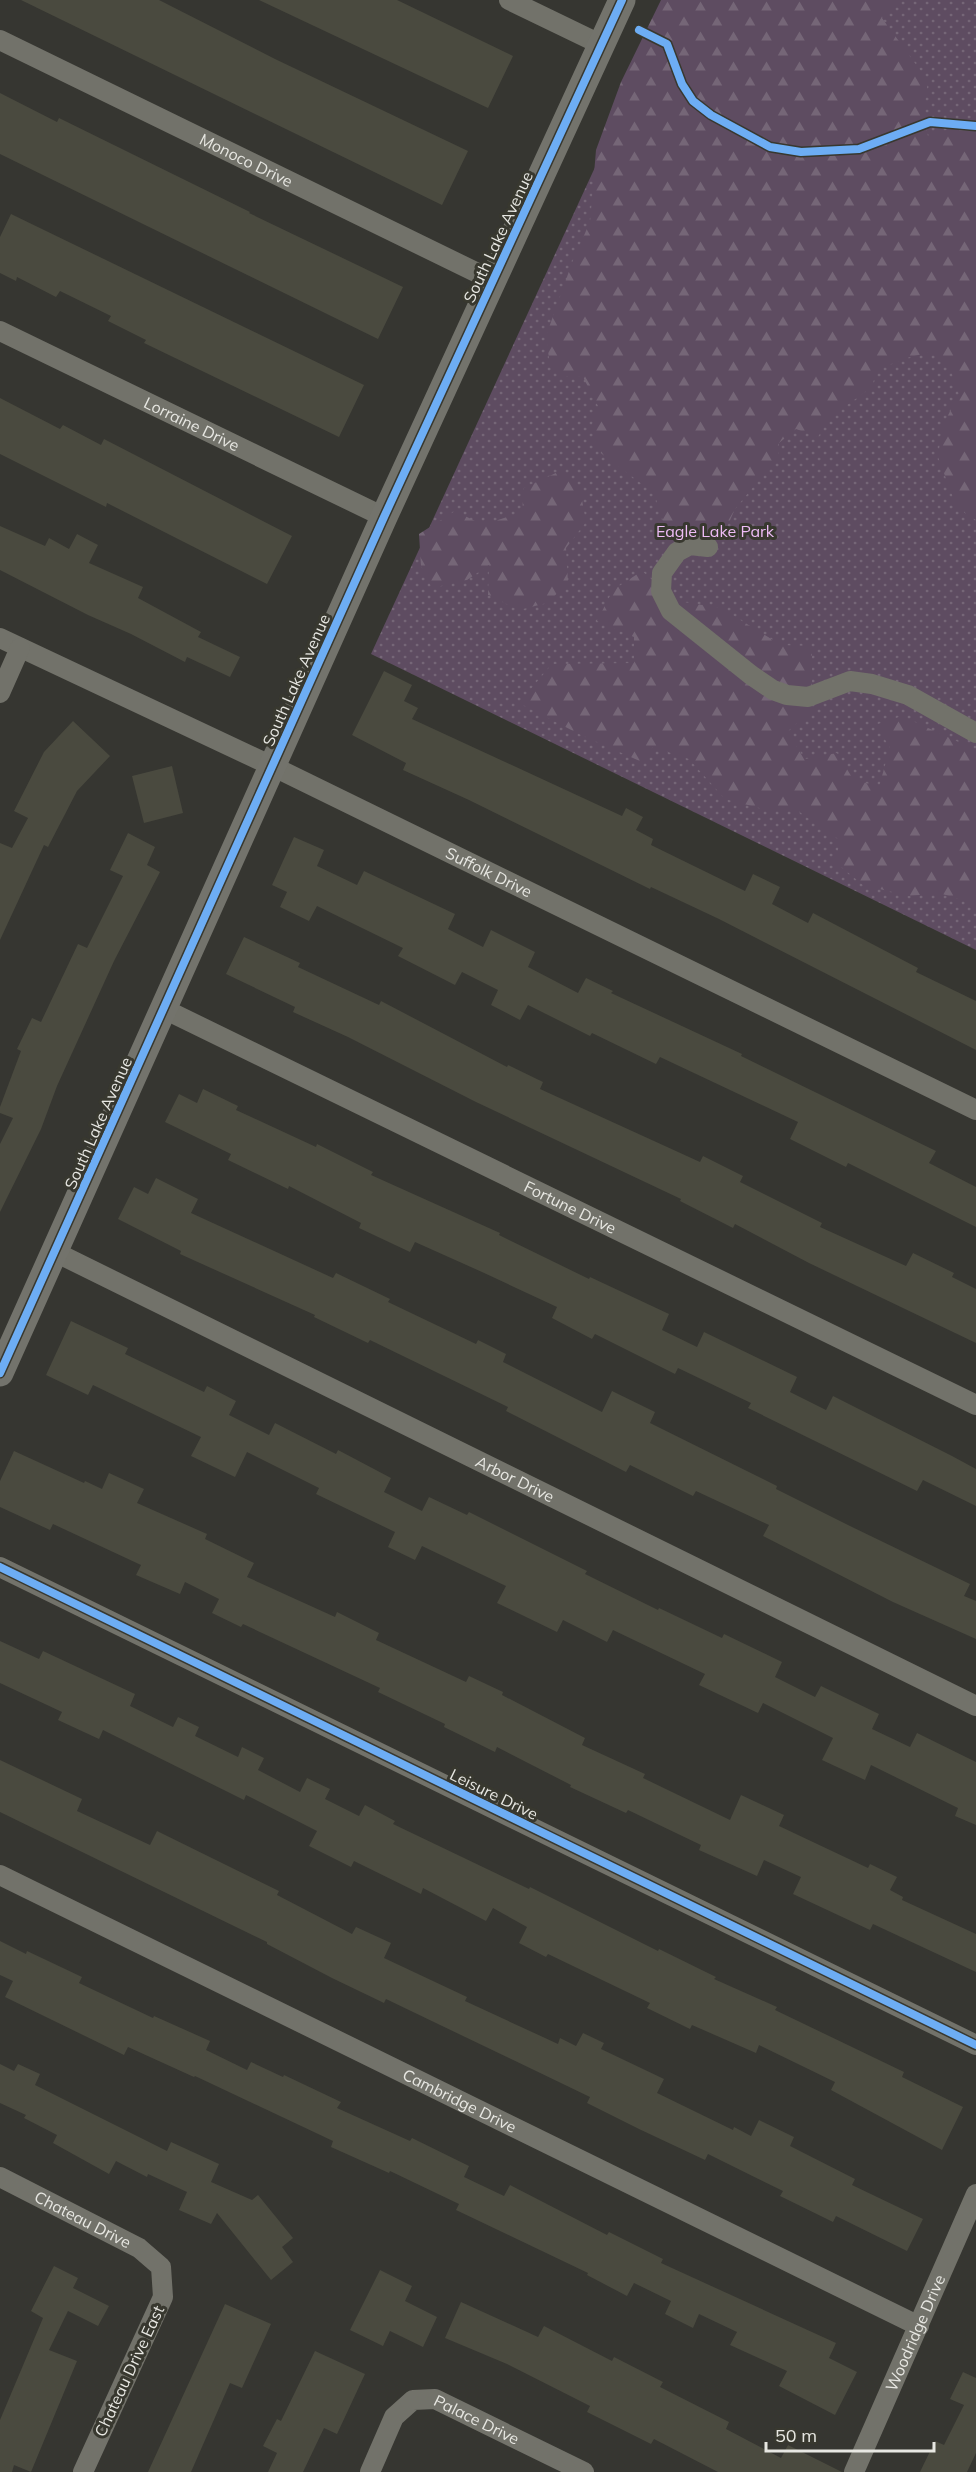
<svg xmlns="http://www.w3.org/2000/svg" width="976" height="2472" font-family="Mulish,sans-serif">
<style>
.grass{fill:url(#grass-dots)}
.forest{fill:url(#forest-firs)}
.building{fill:#4a4a3f}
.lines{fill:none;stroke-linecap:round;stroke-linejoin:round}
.street{stroke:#72726a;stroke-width:20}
.secondary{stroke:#73736c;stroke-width:27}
.cycleway-casing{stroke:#38382f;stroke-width:11}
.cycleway{stroke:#6dadf4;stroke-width:8}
.labels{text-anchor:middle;stroke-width:6;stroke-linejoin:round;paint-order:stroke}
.street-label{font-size:16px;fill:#e7e7e2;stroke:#38382f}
.park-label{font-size:16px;fill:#efbdf7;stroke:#38382f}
</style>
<defs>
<pattern id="grass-dots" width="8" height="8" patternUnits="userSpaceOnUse" patternTransform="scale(1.5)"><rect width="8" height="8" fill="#5e4c61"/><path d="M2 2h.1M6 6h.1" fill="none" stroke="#756677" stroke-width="1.8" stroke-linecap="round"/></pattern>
<pattern id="forest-firs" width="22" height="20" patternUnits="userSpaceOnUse" patternTransform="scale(1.5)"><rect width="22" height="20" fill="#5e4c61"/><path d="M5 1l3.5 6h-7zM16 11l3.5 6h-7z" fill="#756677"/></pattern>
</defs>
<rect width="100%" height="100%" fill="#363631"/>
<path class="grass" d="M672,0H976V950L371,654Z"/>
<path class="forest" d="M661,0H898L882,18L928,81L923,115L928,136L956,127L976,128V520L957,508L938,457L942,427L959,394L951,371L935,351L910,357L878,369L871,388L830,417L818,437L796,429L779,443L778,462L767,470L735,509L719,545L665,527L654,493L598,451L591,428L598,406L583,377L563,376L550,366L546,336L573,260L590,222L596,150L621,82Z
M558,472L580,489L586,522L566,548L568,583L547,603L519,610L488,595L489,565L467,580L432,588L421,566L419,534L455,511L483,525L522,512L524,488Z
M642,571L677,601L721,608L781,645L812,646V710L787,732L805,759L837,753L853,779L879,787L890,747L875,725L902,716L976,750V907L969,902L939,893L909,896L863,885L834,861L841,841L798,811L767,810L725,799L689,759L653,747L642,762L581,735L519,703L552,664L634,663V637L597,621L613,590Z"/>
<path class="building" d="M21,0H159L275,59L468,151L442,205Z
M259,0H397L513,56L488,108Z
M0,93L57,122L59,118L250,212L249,213L403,287L378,339L0,154Z
M11,214L364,385L339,437L144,343L146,340L108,321L111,316L60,291L56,297L17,277L16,281L0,273V237Z
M0,398L60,429L63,425L101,445L104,439L292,536L267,584L107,503L106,507L0,454Z
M0,526L45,546L49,538L69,549L77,534L98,545L89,563L143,587L138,598L201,632L198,637L240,657L230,677L187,657L185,662L131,634L88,615L0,570Z
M384,671L412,685L404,701L418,708L412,719L622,816L626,808L643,817L636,830L653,839L651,845L745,891L753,874L780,887L772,904L808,923L813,913L918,968L916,972L976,1001V1050L719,919L651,887L650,889L469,800L403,770L406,763L352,735Z
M73,721L110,756L77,791L48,847L44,845L0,940V843L12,848L28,818L14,811L44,752Z
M172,766L183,813L144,823L132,776Z
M128,833L155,847L147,865L160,872L114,961L57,1086L41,1129L0,1212V1144L13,1118L0,1113V1107L21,1051L17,1049L32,1018L41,1022L78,944L87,948L123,876L110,870Z
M294,837L324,850L317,866L357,885L364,871L455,914L448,929L483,947L491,930L535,952L528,967L578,993L586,978L613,991L611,993L742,1054L741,1056L936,1151L929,1163L976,1187V1227L848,1163L846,1167L790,1139L798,1122L660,1057L656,1064L592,1033L590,1036L528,1005L520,1020L491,1005L498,990L462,972L455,985L398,956L403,948L317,906L309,921L280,907L287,892L272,885Z
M244,937L300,963L298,967L379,1005L381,1001L507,1067L508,1065L543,1082L540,1089L700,1162L703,1156L743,1176L740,1182L822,1223L820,1227L906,1266L913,1253L954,1273L952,1277L976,1289V1343L809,1263L735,1224L733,1228L680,1201L681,1199L476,1102L348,1037L293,1012L295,1007L226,974Z
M203,1089L238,1106L236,1110L316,1147L317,1144L373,1172L371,1175L500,1233L499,1235L589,1279L590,1277L669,1314L662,1330L697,1347L704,1332L797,1377L790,1392L826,1410L833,1396L952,1456L976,1469V1506L923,1480L917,1491L748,1408L751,1403L678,1368L675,1374L595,1334L592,1339L552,1318L557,1307L482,1272L415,1242L410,1252L359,1228L361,1223L289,1186L288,1189L228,1160L231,1154L165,1122L179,1094L197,1103Z
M156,1178L198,1199L191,1213L333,1278L336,1273L390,1299L388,1302L476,1344L478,1340L506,1354L503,1362L602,1412L612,1391L655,1412L650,1423L777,1486L776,1489L850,1526L970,1584L964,1596L976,1601V1639L893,1602L763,1536L769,1525L696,1491L693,1496L630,1465L626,1472L506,1411L508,1407L370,1340L368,1343L314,1317L315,1315L180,1254L181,1251L118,1219L134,1187L148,1194Z
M71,1321L128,1348L125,1354L204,1392L207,1386L236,1401L229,1415L269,1435L275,1423L336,1454L338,1450L391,1478L384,1492L422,1511L429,1497L467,1515L469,1512L587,1571L585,1574L658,1610L659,1608L722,1638L724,1634L782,1662L775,1677L815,1697L821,1686L879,1714L872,1729L910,1747L917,1733L976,1762V1825L955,1816L958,1808L871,1765L865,1780L822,1760L833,1738L763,1703L758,1713L699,1685L705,1674L613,1630L607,1642L563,1620L557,1632L497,1603L506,1586L422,1546L415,1560L388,1547L395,1532L316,1494L319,1488L247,1452L235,1477L191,1456L201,1437L93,1385L88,1395L46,1375Z
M14,1451L84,1483L85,1481L102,1489L109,1473L144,1489L137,1503L207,1534L205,1539L254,1563L247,1577L335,1617L337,1612L379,1633L376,1640L466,1682L469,1676L503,1692L502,1695L585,1738L582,1745L645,1774L643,1778L730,1820L741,1795L784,1815L779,1826L868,1868L870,1864L897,1877L890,1890L903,1897L902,1900L976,1934V1972L873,1924L870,1930L793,1894L801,1877L764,1860L757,1876L699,1850L701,1845L628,1810L626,1813L570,1787L571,1785L497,1747L495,1752L444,1727L445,1724L378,1692L380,1688L243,1624L241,1627L212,1613L219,1599L185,1582L180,1594L136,1575L141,1565L53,1524L50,1530L0,1507V1481Z
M0,1641L39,1659L43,1651L135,1694L130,1706L173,1727L178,1717L199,1727L195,1736L238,1757L242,1747L264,1758L258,1770L300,1792L307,1778L330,1789L325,1799L359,1816L365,1805L395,1821L393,1824L529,1889L530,1887L658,1951L659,1949L716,1977L714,1979L777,2007L775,2010L904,2072L902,2077L963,2107L942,2150L831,2090L835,2082L759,2045L756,2053L692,2025L690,2029L647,2008L650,2003L548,1954L546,1957L519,1943L527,1927L493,1908L486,1921L423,1888L421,1894L354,1861L351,1867L309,1846L317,1831L246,1795L244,1800L103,1730L99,1739L58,1720L62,1712L0,1683Z
M0,1760L82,1799L77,1811L150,1845L157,1831L279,1891L277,1895L352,1934L356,1927L391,1943L384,1958L467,1997L465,2001L558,2044L560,2038L576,2046L583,2033L604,2043L601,2049L664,2079L657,2093L733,2130L734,2127L751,2136L759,2120L794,2137L790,2146L855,2179L852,2185L923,2219L907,2251L836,2216L833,2222L780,2196L783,2191L708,2154L705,2160L639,2129L587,2103L590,2097L386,1999L384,2003L332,1978L267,1944V1942L0,1812Z
M0,1941L26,1954L27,1951L82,1977L79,1983L153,2018L154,2016L210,2041L206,2050L247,2070L251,2062L283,2077L284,2075L341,2102L337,2108L410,2141L412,2138L469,2166L464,2177L504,2196L510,2185L607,2235L609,2232L663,2259L661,2263L836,2343L829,2358L857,2372L835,2415L779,2386L787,2371L730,2345L737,2332L699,2314L693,2328L665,2314L671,2301L634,2283L627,2296L587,2275L588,2273L456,2210L459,2204L390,2171L389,2173L331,2147L333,2141L195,2076L194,2077L128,2047L124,2055L5,1997L13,1981L0,1975Z
M0,2064L14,2071L18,2064L40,2074L35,2085L167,2151L171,2142L219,2164L211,2182L252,2200L258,2195L293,2238L282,2247L293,2262L271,2280L217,2213L211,2224L179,2210L187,2192L148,2174L147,2177L116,2161L109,2174L53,2143L57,2135L24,2118L26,2115L0,2103Z
M54,2266L78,2278L73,2288L109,2306L98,2326L68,2311L49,2350L77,2361L31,2472L14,2465L12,2472H0V2420L43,2318L31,2311Z
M380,2270L412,2286L405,2301L437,2317L423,2347L390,2331L383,2346L350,2330Z
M461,2302L538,2337L544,2326L612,2361L614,2357L663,2382L660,2387L729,2422L726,2429L781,2458L788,2445L842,2472H718L654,2439L651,2444L587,2412L590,2406L507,2364L445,2338Z
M225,2304L271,2324L242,2388L230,2383L191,2472H148Z
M315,2351L365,2374L337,2434L324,2428L303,2472H268L277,2453L263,2446L277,2419L281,2421Z
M963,2372L976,2378V2453L967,2472H920L935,2441L944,2445L964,2405L950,2399Z"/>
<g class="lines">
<g class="street">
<path d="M509,0L602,45"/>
<path id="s1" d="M0,40L492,280"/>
<path id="s2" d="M0,331L384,517"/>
<path d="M708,547L690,545L677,552L662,573L661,591L671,611L751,675L773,690L787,695L808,697L850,681L872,684L908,695L976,733"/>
<path id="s3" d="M0,638L272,766L976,1110"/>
<path d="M0,693L20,648"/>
<path id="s4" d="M164,1009L976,1405"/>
<path id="s5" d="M55,1252L976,1706"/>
<path d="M0,1567L976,2045"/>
<path id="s6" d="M0,1875L919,2326"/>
<path id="s7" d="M0,2177L139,2248L161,2267L163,2297L83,2472"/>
<path id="s8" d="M370,2472L394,2417L413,2400L435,2399L584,2472"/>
<path id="s9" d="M854,2472L976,2194"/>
</g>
<path class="secondary" d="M0,1373L384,517L622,0"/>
<defs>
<path id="cycleway" d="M639,30L667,44L682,84L693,101L711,115L770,147L801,152L859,149L930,122L976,126
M0,1373L384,517L622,0
M0,1567L976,2045"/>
</defs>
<use href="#cycleway" class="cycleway-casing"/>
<use href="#cycleway" class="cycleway"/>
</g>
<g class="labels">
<g class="street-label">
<text dy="6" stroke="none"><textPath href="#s1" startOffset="274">Monoco Drive</textPath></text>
<text transform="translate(498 237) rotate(-65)" y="6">South Lake Avenue</text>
<text dy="6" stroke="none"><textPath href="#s2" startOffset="213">Lorraine Drive</textPath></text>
<text transform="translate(296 680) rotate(-66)" y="6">South Lake Avenue</text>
<text dy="6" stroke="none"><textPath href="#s3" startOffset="542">Suffolk Drive</textPath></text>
<text transform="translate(98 1123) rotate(-66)" y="6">South Lake Avenue</text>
<text dy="6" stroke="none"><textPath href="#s4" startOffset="452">Fortune Drive</textPath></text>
<text dy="6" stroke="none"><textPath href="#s5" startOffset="513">Arbor Drive</textPath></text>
<text transform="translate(494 1794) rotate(26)" y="6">Leisure Drive</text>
<text dy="6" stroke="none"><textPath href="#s6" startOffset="512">Cambridge Drive</textPath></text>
<text dy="6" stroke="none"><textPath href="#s7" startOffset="93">Chateau Drive</textPath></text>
<text dy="6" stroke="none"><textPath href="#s9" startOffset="152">Woodridge Drive</textPath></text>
<text transform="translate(129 2371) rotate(-65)" y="6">Chateau Drive East</text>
<text dy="6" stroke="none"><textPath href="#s8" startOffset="154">Palace Drive</textPath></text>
</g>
<g class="park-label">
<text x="715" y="537">Eagle Lake Park</text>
</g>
</g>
<path d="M766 2442v9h168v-9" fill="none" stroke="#e7e7e2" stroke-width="3"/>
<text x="775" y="2442" font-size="18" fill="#e7e7e2" stroke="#38382f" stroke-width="4.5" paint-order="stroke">50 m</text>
</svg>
